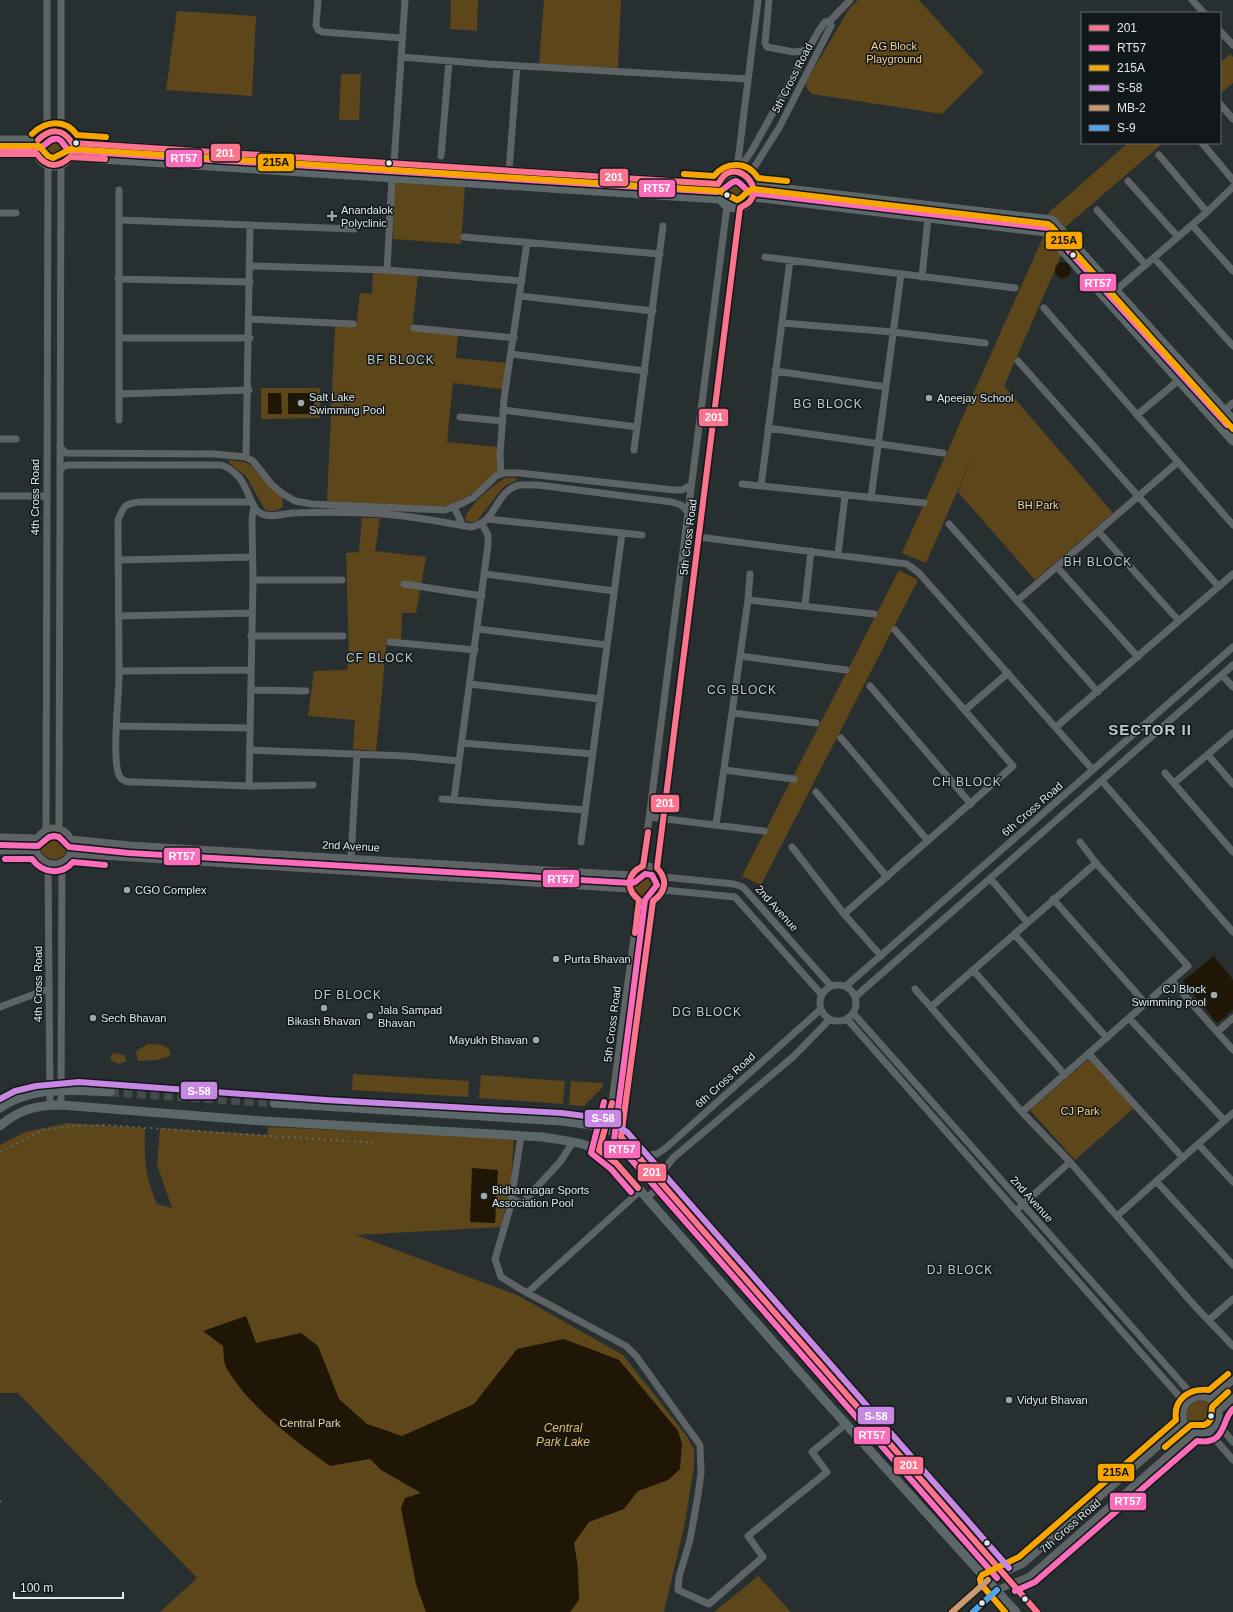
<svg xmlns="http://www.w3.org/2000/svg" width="1233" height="1612" font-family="Arial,sans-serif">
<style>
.green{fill:#5d461a}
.water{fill:#1f1606}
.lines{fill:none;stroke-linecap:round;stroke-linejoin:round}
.major-tunnel{stroke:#444b4d;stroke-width:9;stroke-dasharray:9 4.5;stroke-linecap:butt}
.minor{stroke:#5e6466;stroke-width:7}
.major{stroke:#5c676a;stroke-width:9}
.rail{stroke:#616668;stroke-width:2;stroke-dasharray:2 4;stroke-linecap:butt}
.bus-1-casing{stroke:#12181a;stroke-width:9}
.bus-2-casing{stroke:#12181a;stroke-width:9}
.bus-3-casing{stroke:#12181a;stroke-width:9}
.bus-4-casing{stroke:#12181a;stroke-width:9}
.bus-5-casing{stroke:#12181a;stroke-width:9}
.bus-6-casing{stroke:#12181a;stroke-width:9}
.bus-1{stroke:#fc738d;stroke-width:6}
.bus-2{stroke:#fb6dba;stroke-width:6}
.bus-3{stroke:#f7a600;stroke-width:6}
.bus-4{stroke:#c787e3;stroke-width:6}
.bus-5{stroke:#cd976f;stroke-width:6}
.bus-6{stroke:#53a3e8;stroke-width:6}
.bus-dot{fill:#e0e8ea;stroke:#12181a;stroke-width:1.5}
.poi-dot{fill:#a0a7a9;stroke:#12181a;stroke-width:1.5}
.labels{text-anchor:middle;stroke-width:3;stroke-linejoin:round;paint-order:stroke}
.park-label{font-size:11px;fill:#fad38f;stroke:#12181a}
.street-label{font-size:11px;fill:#e0e8ea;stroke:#12181a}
.poi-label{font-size:11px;fill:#e0e8ea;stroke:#12181a;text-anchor:start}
.neighbourhood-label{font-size:12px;letter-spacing:1px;fill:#b9cacd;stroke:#12181a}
.water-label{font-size:12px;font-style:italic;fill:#e9b961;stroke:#12181a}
.district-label{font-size:15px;font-weight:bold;letter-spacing:1px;fill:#b9cacd;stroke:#12181a}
.line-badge{stroke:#12181a;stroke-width:1.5}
.badge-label{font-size:11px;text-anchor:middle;font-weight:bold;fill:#fff}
.pale-badge-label{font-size:11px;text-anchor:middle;font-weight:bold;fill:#111}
</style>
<rect width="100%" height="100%" fill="#282f31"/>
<path class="green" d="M451,0H478L477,31L450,29Z
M544,0H621L618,68L539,64Z
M858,0H919L984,72L942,114L812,94L807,89L806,82L849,9Z
M177,11L256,16L252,96L166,90Z
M1230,54L1233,57V83L1220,94V63Z
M341,74H361L359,120H339Z
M45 148a10 10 0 1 1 20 0a10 10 0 1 1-20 0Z
M1128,143H1163L1063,229L1054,217L1047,214Z
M723 190a13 13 0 1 1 26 0a13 13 0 1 1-26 0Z
M394,182L465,186L461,244L393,239Z
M1044,235L1062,254L1004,386L1113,513L1035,580L958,492L974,453L926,563L902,553Z
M373,271L418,275L412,331L458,335L456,358L508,363L502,389L453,383L447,442L497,447L500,468C482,487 465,503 438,507L327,501L335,326L356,327L360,293L372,294Z
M261,388H320V418L261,419Z
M228,460L244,462L251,465L270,487L282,497L283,506C279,511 271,512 265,510L246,476L229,463Z
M506,478H516L517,480L506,485L500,491L477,521C472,523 468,523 465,519C467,507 495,483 506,478Z
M362,518H380L375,551L426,557L416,613H402L401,642L387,640L376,751L353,749L355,720L308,716L314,671L347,670L349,657L346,553L359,552Z
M899,570L918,580L761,885L742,876Z
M40 845a14 14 0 1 1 28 0a14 14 0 1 1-28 0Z
M633 883a14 14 0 1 1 28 0a14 14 0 1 1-28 0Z
M148,1044L163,1045L170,1050V1056L157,1060L138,1061L136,1051Z
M113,1053L125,1055L126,1061C120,1065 114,1064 110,1058Z
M1090,1058L1134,1108L1075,1160L1030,1110Z
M353,1074L469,1081L468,1097L352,1090Z
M481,1075L565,1081L563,1104L479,1098Z
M571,1081L603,1083V1087L584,1106L569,1105Z
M67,1123L145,1128C144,1159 145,1176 157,1204L172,1208L157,1165L160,1128L267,1135L268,1127L514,1138L511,1184L501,1227L356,1235L517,1295L623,1355L686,1435L694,1449V1467L684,1527L664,1612H160L197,1578L18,1393H0V1145L25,1132Z
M1187 1415a14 14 0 1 1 28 0a14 14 0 1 1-28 0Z
M758,1576L791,1612H714Z"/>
<path class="water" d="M1055 270a8 8 0 1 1 16 0a8 8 0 1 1-16 0Z
M268,393H281L282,414H268Z
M288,393H314V414H288Z
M1214,956L1233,980V1010L1217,1023L1183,981Z
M472,1168L498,1170L495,1223L470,1222Z
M246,1316L256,1343L301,1333L318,1346L339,1399L367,1424L402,1436L474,1404L517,1349L564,1339L619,1360L678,1431L682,1444L680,1469L668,1480L638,1491L624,1509L589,1522L574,1543L578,1568L579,1600L570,1612H426L416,1584L401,1508L405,1498L421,1493L381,1470L370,1459L330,1466C295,1441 247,1405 226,1367C223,1361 224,1352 223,1346L203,1331Z"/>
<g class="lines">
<path class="major-tunnel" d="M110,1092L274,1103"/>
<path class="minor" d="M47,0V131
M318,0L316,25L318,30L323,32L402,38
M769,0L765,43L767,47L794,52L808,50
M1192,0L1204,13
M830,21L850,0
M1220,31L1233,45
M401,57L488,64L748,79
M1220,104L1233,119
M61,131V0
M1202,143L1233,180
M1159,155L1207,212
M441,156L449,61
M394,163L405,0
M509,171L517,66
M737,172L751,152L818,32L825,22L830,21
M729,173L738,161L758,0
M748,177L779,128L831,26L830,21
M1128,181L1178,237
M119,190V420
M1097,210L1146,265
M0,213H16
M119,220L354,229
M1192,225L1233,271
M464,237L660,254
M765,257L1015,288
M1154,258L1233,346
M250,266L387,270L522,281
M387,270L392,178
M922,277L928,218
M118,279L250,282
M1115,291L1207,212L1233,187
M520,296L653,311
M1044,308L1233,525
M250,319L353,324
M782,323L893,332L985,343
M414,328L514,338
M119,338H250
M511,354L645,371
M1018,361L1219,587
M775,371L886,387
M119,394L249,390
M503,410L637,427
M1225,410L1233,403
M1137,415L1179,380
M460,417L503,421
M768,428L943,453
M0,439H16
M60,447L66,453L214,454L246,457L253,461L272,485L283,494L295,501L312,504L445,510L463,503L474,497L496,476L504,473H519L674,490H682L691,485
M634,450L663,226
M246,457L250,225
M60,469L67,465H221C251,475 246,507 262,514C271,518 283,514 292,513C314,512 343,512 365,513C400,514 437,521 471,527C495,524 495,494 516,486C522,484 531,485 538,485L672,502L681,505L688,512
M501,474L500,455L504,399L527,243
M742,484L924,503
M761,486L790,260
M0,496H46
M871,498L901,274
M252,502H140C125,503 123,507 118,520C118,572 119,624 119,676C119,696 111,764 120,777C124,783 131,782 137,782L249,786L313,785
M454,507L463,526
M487,519L642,535
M949,524L1098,692
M1098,531L1179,621
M699,537L907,564L919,573L1093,770
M838,554L845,496
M118,560L252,557
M1057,567L1138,657
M485,574L614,591
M253,580H342
M404,584L482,596
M748,600L874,614
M1017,601L1178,462
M805,605L811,551
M119,616L251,613
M478,629L607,645
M251,636H343
M390,642L475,650
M740,656L846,670
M119,671L251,670
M1222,675L1233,687
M470,684L600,699
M870,686L971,804
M251,690L306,691
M965,710L1008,673
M732,713L816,723
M117,726L250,728
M1056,727L1233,574
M841,738L928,841
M462,743L593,754
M250,750L406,756L459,761
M1208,755L1233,784
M724,770L794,779
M1165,773L1233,852
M1102,781L1233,932
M1174,783L1233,733
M249,786L253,580L252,519L254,506
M816,792L887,877
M442,799L585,810
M454,799L488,545V535L482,524
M650,817L764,831
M716,825L748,600L750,574
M36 846a18 18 0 1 1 36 0a18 18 0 1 1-36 0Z
M59,828L61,165
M46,829L48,165
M0,837L37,838
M71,839L129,845L631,875
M581,842L622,533
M792,847L844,914L881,956
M0,851H36
M70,854L629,889
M351,857L357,754
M48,863L50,1105
M629 884a18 18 0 1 1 36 0a18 18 0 1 1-36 0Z
M643,866L727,206
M657,868L740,208
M664,877L734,884L743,887L831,986
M990,878L1027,922
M664,890L735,897L822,995
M1053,899L1146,1004
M844,914L1013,766L895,630
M1014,934L1107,1038
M973,970L1065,1075
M1172,981L1233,1050
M820 1003a18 18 0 1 1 36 0a18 18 0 1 1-36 0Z
M846,986L1233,647
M915,989L1022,1112L1070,1162L1193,1304L1233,1346
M855,997L1233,665
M932,1006L1096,863L1080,842
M0,1007L48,989
M853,1013L1195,1398
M1129,1018L1224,1120
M847,1019L1186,1404
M1217,1032L1233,1018
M1089,1054L1183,1158
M61,1105L62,862
M1022,1112L1188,966L1096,863
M521,1136L510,1208L495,1259L501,1277L522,1290L626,1346L636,1356L700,1445L701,1473L698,1495L690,1540L679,1577L678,1590L709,1604L763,1557L748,1536L827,1472L812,1452L846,1424
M1198,1144L1233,1182
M599,1150L612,1102L639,900
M637,1156L657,1154L667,1147L821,1009
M616,1163L630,1078L653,901
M1156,1181L1233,1265
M647,1198L662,1184L663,1171L673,1158L794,1056L830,1019
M511,1199L522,1203L560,1162L573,1142
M1020,1207L1070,1162
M1117,1216L1233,1113
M527,1293L640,1191
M1209,1320L1233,1299
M1183 1415a18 18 0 1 1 36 0a18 18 0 1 1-36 0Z
M1211,1399L1233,1380
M1219,1411L1233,1398
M1218,1424L1233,1442
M1209,1432L1233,1460
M952,1612L988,1580L1023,1564L1185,1423
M973,1612L997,1590L1030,1576L1195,1432"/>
<path class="major" d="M36 148a18 18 0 1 1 36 0a18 18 0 1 1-36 0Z
M0,140H38
M72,143L718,184
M0,154H37
M70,157L719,199
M718 190a18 18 0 1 1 36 0a18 18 0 1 1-36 0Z
M753,185L1052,220L1233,420
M753,197L1046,232L1233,441
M274,1103L562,1121L605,1127L621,1137L1037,1612
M0,1108C31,1086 74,1090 110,1092
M0,1126C18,1110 36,1105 61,1105L263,1121L543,1137C572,1142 594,1142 616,1163L826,1402L1016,1612"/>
<path class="rail" d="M0,1152L43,1130L75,1126L104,1125L376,1143
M0,1501L1,1502"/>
<defs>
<path id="bus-1" d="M38,140C50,128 63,128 72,143L718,184C720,181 723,176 726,174C741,164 762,187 750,201C748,204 743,206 740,208L657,868C668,879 666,892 653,901L621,1137L1037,1612
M0,154H37C46,168 59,168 70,157L105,159
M635,933L639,900C625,889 627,873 643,866L648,832
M612,1103L599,1150L616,1163L638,1188"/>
<path id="bus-2" d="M0,148C10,148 34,151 41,147C47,145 50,137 58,139C64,141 64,149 71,151L717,192C725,191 728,183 736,181C743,184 745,191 752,193L1048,228L1227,425
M0,845L38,846L49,837L54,836L59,837L69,847L129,853L631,883L635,882L645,874L652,875L657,885L645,900L614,1140L997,1578
M5,859H32C42,873 61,876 73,862L105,865
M604,1102L591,1153L611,1169L631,1192
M1015,1591L1035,1582L1197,1441C1227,1445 1221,1420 1233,1409"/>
<path id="bus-3" d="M32,134C45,121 65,118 77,135L106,137
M0,146H39L48,156L53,158L71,149L720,191L737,200C744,198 746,190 754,189L1048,224L1052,227L1233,429
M684,174L714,176C726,161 748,161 758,178L787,181
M1165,1447L1191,1425H1204L1208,1423L1211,1419L1212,1407L1228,1392
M1005,1612L981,1584L980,1579L982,1575L1019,1557L1176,1420C1173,1399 1189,1388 1209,1390L1228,1374"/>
<path id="bus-4" d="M0,1099L15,1091L36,1086L79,1082L326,1100L562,1113L607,1119L627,1132L1009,1568"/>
<path id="bus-5" d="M952,1612L988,1580"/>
<path id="bus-6" d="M973,1612L997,1590"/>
</defs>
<use href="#bus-1" class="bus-1-casing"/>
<use href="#bus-2" class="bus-2-casing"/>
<use href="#bus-3" class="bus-3-casing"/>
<use href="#bus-4" class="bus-4-casing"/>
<use href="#bus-5" class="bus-5-casing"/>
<use href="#bus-6" class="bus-6-casing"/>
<use href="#bus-1" class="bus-1"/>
<use href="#bus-2" class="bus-2"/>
<use href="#bus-3" class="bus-3"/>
<use href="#bus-4" class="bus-4"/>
<use href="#bus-5" class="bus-5"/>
<use href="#bus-6" class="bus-6"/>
</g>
<g class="bus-dot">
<circle cx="76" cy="143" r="3.5"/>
<circle cx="389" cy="163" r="3.5"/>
<circle cx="727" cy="195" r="3.5"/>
<circle cx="1073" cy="255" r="3.5"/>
<circle cx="1211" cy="1416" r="3.5"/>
<circle cx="987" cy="1543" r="3.5"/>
<circle cx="1025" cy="1599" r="3.5"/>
<circle cx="982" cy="1603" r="3.5"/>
</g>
<g class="poi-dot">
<path d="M330 210h4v4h4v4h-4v4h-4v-4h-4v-4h4z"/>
<circle cx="929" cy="398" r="4"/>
<circle cx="301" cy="403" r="4"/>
<circle cx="127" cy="890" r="4"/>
<circle cx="556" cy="959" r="4"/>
<circle cx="1214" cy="995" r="4"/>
<circle cx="324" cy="1008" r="4"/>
<circle cx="370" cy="1016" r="4"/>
<circle cx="93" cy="1018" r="4"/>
<circle cx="536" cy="1040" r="4"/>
<circle cx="484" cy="1196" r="4"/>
<circle cx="1009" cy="1400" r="4"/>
</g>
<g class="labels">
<g class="park-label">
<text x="894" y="50">AG Block<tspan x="894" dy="13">Playground</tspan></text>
<text x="1038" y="509">BH Park</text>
<text x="1080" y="1115">CJ Park</text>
<text x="310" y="1427">Central Park</text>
</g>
<g class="street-label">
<text transform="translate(792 78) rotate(-63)" y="4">5th Cross Road</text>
<text transform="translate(35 497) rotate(-90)" y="4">4th Cross Road</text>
<text transform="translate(688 537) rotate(-83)" y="4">5th Cross Road</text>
<text transform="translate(1032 809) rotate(-41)" y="4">6th Cross Road</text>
<text transform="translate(351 846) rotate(3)" y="4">2nd Avenue</text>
<text transform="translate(777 908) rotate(48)" y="4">2nd Avenue</text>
<text transform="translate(38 984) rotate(-90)" y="4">4th Cross Road</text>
<text transform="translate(612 1024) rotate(-83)" y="4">5th Cross Road</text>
<text transform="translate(725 1080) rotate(-42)" y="4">6th Cross Road</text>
<text transform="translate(1032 1199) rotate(48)" y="4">2nd Avenue</text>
<text transform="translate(1070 1526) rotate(-41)" y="4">7th Cross Road</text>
</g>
<g class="poi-label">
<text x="341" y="214">Anandalok<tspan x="341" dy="13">Polyclinic</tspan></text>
<text x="309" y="401">Salt Lake<tspan x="309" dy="13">Swimming Pool</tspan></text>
<text x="937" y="402">Apeejay School</text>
<text x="135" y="894">CGO Complex</text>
<text x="564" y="963">Purta Bhavan</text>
<text x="1206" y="993" text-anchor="end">CJ Block<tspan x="1206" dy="13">Swimming pool</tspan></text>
<text x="378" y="1014">Jala Sampad<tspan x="378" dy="13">Bhavan</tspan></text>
<text x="101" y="1022">Sech Bhavan</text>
<text x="324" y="1025" text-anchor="middle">Bikash Bhavan</text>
<text x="528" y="1044" text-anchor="end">Mayukh Bhavan</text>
<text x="492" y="1194">Bidhannagar Sports<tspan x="492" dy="13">Association Pool</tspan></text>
<text x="1017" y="1404">Vidyut Bhavan</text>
</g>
<g class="neighbourhood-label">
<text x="401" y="364">BF BLOCK</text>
<text x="828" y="408">BG BLOCK</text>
<text x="1098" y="566">BH BLOCK</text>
<text x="380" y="662">CF BLOCK</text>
<text x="742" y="694">CG BLOCK</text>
<text x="967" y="786">CH BLOCK</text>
<text x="348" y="999">DF BLOCK</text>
<text x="707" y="1016">DG BLOCK</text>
<text x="960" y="1274">DJ BLOCK</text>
</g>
<g class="water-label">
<text x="563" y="1432">Central<tspan x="563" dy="14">Park Lake</tspan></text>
</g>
<g class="district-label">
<text x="1150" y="735">SECTOR II</text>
</g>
</g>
<g class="line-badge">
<rect x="210" y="143" width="31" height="19" rx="4" fill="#fc738d"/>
<rect x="165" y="149" width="38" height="19" rx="4" fill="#fb6dba"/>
<rect x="257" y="153" width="38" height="19" rx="4" fill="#f7a600"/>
<rect x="599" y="168" width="30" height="19" rx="4" fill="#fc738d"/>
<rect x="638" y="179" width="38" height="19" rx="4" fill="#fb6dba"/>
<rect x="1045" y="231" width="38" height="19" rx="4" fill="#f7a600"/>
<rect x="1079" y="273" width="38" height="19" rx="4" fill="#fb6dba"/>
<rect x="698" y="408" width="31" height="19" rx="4" fill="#fc738d"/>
<rect x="650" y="794" width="30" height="19" rx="4" fill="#fc738d"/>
<rect x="163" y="847" width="38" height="19" rx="4" fill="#fb6dba"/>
<rect x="542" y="869" width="38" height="19" rx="4" fill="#fb6dba"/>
<rect x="180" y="1081" width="38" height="19" rx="4" fill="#c787e3"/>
<rect x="584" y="1109" width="38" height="19" rx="4" fill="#c787e3"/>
<rect x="603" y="1140" width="38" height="19" rx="4" fill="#fb6dba"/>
<rect x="637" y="1163" width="30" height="19" rx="4" fill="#fc738d"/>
<rect x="857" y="1406" width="38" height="19" rx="4" fill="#c787e3"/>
<rect x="853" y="1426" width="38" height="19" rx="4" fill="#fb6dba"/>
<rect x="893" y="1456" width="31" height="19" rx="4" fill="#fc738d"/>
<rect x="1097" y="1463" width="38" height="19" rx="4" fill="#f7a600"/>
<rect x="1109" y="1492" width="38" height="19" rx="4" fill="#fb6dba"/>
</g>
<g class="badge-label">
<text x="225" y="157">201</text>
<text x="184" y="162">RT57</text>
<text x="614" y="181">201</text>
<text x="657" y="192">RT57</text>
<text x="1098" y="287">RT57</text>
<text x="714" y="421">201</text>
<text x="665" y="807">201</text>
<text x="182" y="860">RT57</text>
<text x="561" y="883">RT57</text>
<text x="199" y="1095">S-58</text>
<text x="603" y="1122">S-58</text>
<text x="622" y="1153">RT57</text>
<text x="652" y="1176">201</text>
<text x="876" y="1420">S-58</text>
<text x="872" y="1439">RT57</text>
<text x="909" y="1469">201</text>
<text x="1128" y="1505">RT57</text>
</g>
<g class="pale-badge-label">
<text x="276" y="166">215A</text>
<text x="1064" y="244">215A</text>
<text x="1116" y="1476">215A</text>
</g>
<rect x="1081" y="12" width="140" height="132" fill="#12181a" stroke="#646b6d"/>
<rect x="1089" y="25" width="20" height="6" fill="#fc738d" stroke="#646b6d"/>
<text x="1117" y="32" font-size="12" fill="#e0e8ea">201</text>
<rect x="1089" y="45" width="20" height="6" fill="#fb6dba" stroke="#646b6d"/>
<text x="1117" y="52" font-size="12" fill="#e0e8ea">RT57</text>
<rect x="1089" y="65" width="20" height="6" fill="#f7a600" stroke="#646b6d"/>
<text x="1117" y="72" font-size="12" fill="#e0e8ea">215A</text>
<rect x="1089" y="85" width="20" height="6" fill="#c787e3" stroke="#646b6d"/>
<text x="1117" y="92" font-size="12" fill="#e0e8ea">S-58</text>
<rect x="1089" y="105" width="20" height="6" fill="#cd976f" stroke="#646b6d"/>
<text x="1117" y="112" font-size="12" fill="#e0e8ea">MB-2</text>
<rect x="1089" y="125" width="20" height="6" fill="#53a3e8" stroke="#646b6d"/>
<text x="1117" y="132" font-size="12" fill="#e0e8ea">S-9</text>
<path d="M14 1592v6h109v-6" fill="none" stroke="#e0e8ea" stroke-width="2"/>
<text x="20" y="1592" font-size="12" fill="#e0e8ea" stroke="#12181a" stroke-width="3" paint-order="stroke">100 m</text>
</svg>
